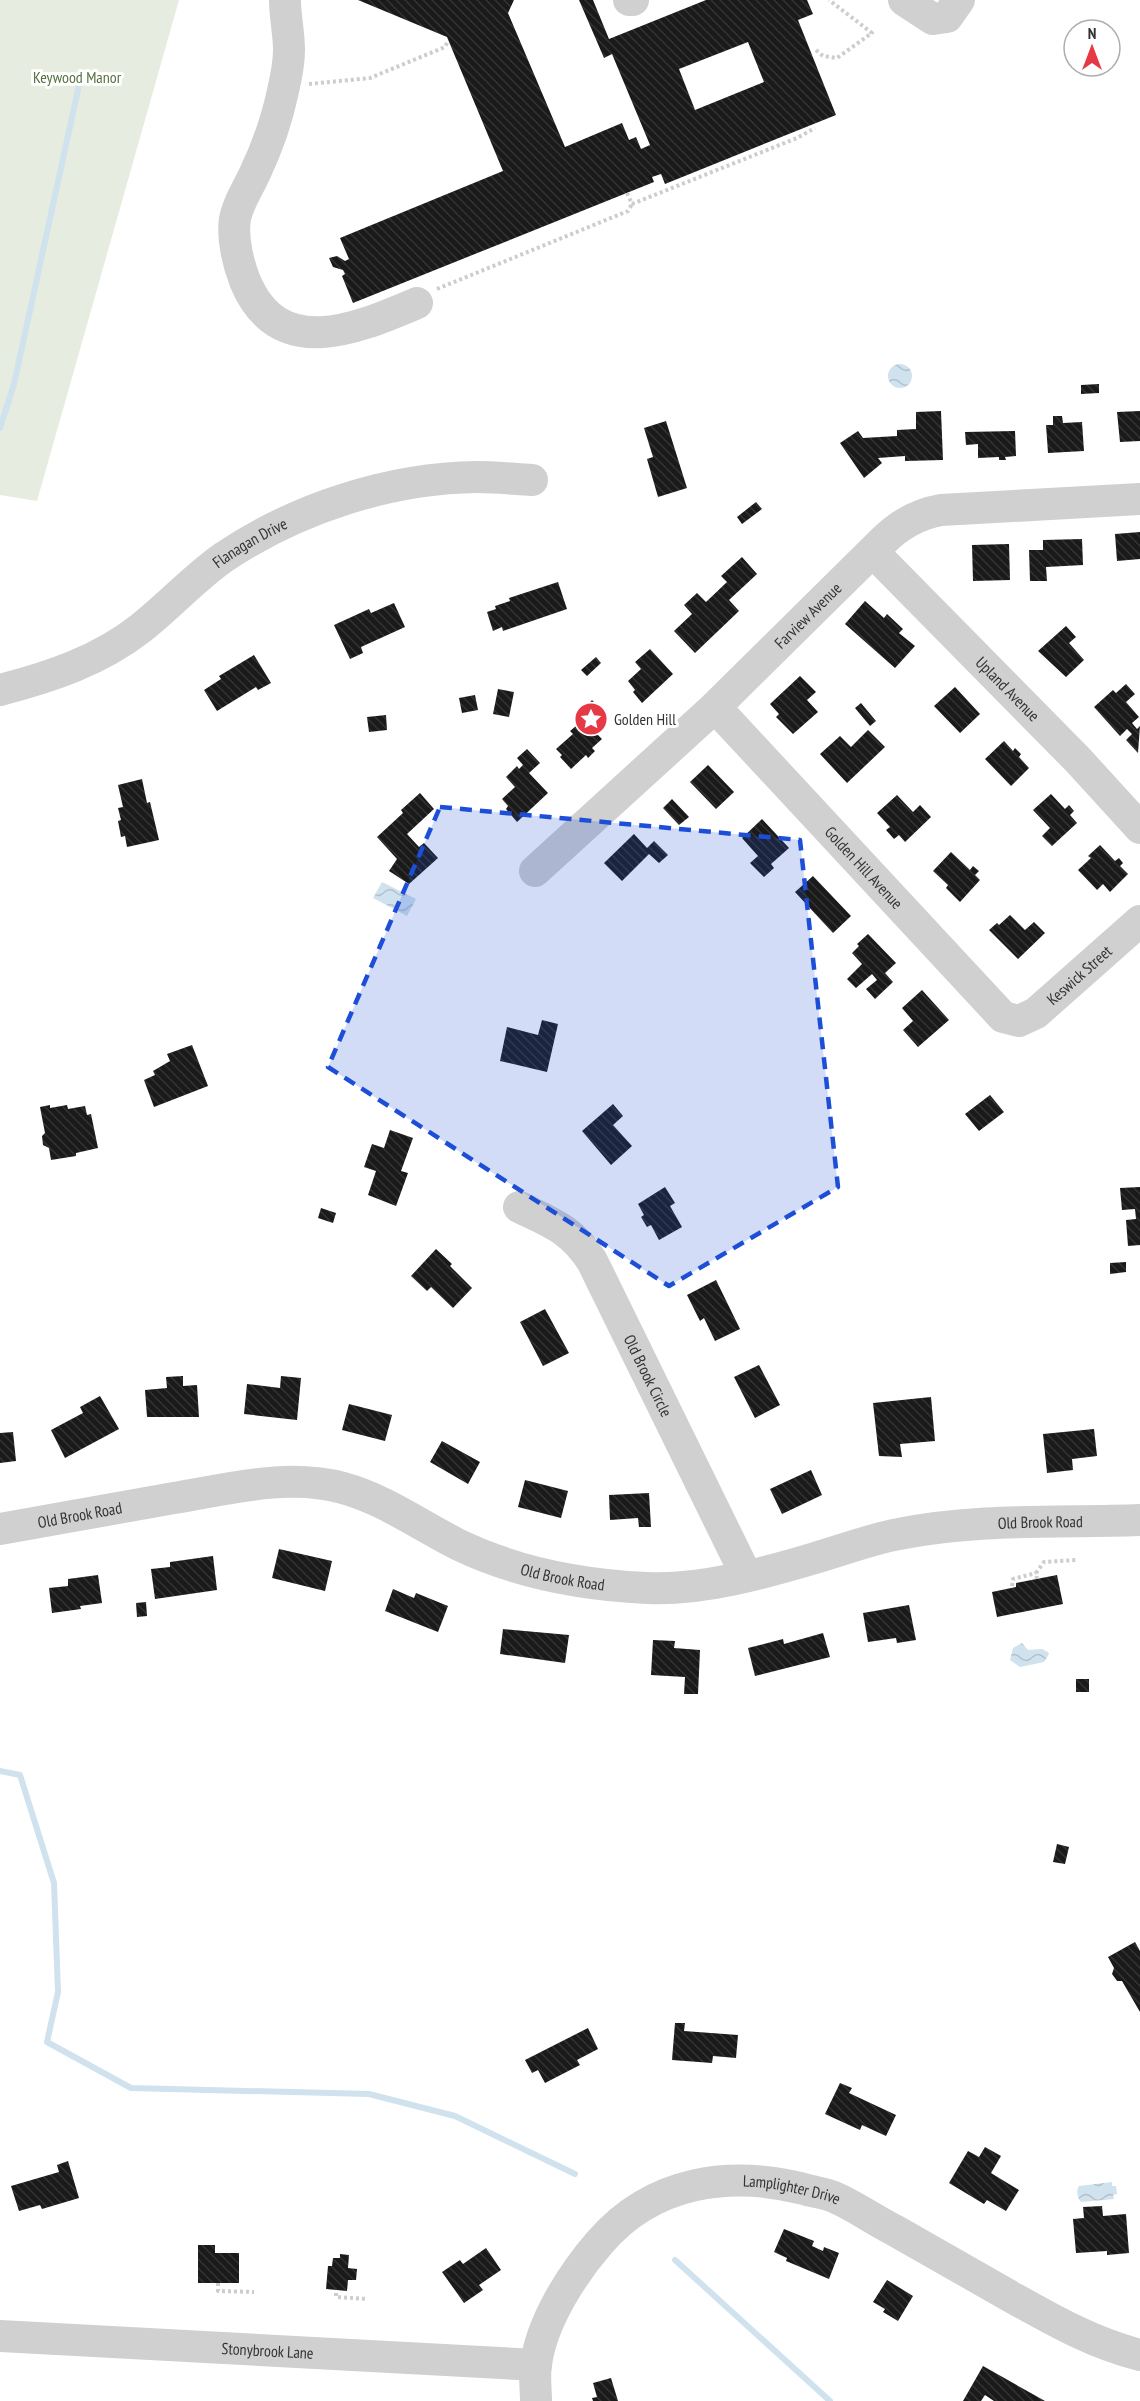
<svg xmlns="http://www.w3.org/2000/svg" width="1140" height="2401" font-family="'PT Sans Narrow',sans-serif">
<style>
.green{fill:#e6ecdf}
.water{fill:url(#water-waves)}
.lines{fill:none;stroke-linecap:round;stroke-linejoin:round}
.stream{stroke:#cfe2ee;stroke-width:6}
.building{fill:url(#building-back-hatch);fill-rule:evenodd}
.path{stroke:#cdcdcd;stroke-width:4;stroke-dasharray:3 3;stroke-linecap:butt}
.minor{stroke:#d0d0d0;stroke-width:32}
.marked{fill:#1d4ed8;fill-opacity:0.2;stroke:#1d4ed8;stroke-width:4.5;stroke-dasharray:12 8;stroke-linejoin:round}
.labels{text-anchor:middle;stroke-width:6;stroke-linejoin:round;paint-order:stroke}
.park-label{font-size:16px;fill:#56703f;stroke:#fff}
.street-label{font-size:16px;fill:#333;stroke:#fff}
.poi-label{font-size:16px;fill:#333;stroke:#fff;text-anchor:start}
</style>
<defs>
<pattern id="water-waves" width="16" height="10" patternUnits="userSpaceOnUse" patternTransform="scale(1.5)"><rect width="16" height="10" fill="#cfe2ee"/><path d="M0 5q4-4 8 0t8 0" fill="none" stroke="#b2c2cd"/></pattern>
<pattern id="building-back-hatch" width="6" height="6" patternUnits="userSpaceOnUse" patternTransform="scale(1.5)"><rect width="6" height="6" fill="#1a1a1a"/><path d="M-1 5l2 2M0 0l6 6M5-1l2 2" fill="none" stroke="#333"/></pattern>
</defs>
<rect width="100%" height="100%" fill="#fff"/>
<path class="green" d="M0,0H179L37,501L0,495Z"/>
<path class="water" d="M888 376a12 12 0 1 1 24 0a12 12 0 1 1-24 0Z
M382,882L416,899L407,916L373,898Z
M1022,1643L1028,1650L1042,1649L1048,1652L1049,1654L1044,1662L1020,1667L1010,1660L1013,1648Z
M1112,2182V2186H1116L1117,2194L1113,2195L1114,2199L1081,2202C1077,2198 1076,2190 1079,2186Z"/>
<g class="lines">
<path class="stream" d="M0,428L14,384L79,85
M0,1771L20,1775L54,1883L58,1992L47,2042L131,2088L369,2094L455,2116L575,2174
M675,2260L830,2401"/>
</g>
<path class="building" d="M358,0H514L508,13L565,147L622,123L629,140L636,137L641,149L650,145L612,54L604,58L579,0H593L609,39L706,0H807L813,14L798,20L836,115L665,184L661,174L652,177L654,182L353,303L342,276L345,274L343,270L333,267L329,258L337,256L345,261L349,259L340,238L503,171L447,37ZM748,42L764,82L695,110L679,69Z
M1099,384V393L1081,394V385Z
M941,411L943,460L905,461V456L878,458L882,463L864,478L840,443L858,431L863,438L897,436V430L916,429V412Z
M1140,411V441L1120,442L1117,412Z
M1053,416H1062L1063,423L1082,422L1084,451L1048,453L1046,425H1053Z
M666,421L687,488L658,497L647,459L653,457L644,428Z
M1015,431L1016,456L1005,457L1006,460H999V457L978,458V444L966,445L965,432Z
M756,502L762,509L742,524L737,517Z
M1140,532V559L1117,561L1115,534Z
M1082,539L1083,565L1046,567L1047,581H1030L1029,550H1043V540Z
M1009,544L1010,580L973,581L972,545Z
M742,557L757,574L729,600L739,611L695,653L674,631L692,614L684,605L697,593L706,602L727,582L721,576Z
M558,582L567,609L503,631L502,627L493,631L487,612L496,609L495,606L510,601L509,598Z
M865,601L884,618L887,614L903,629L899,633L915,646L895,668L845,624Z
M394,603L405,627L361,647L363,653L350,659L334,625L369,609L371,613Z
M1066,626L1076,637L1069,643L1084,660L1066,677L1038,651Z
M650,649L673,674L642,703L633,692L635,690L628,681L641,669L635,662Z
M254,655L271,683L258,690L256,687L217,711L204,690L221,679L219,676Z
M596,657L601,663L587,676L581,670Z
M800,676L816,692L807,700L818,712L793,734L776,717L779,714L770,704Z
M1126,684L1135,694L1126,702L1139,717L1132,723L1137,729L1140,726L1138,753L1126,740L1132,734L1127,729L1120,736L1094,707L1113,690L1116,693Z
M955,687L980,714L960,733L934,706Z
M498,689L514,692L509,717L493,714Z
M475,695L478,710L462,713L459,698Z
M592,700L607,716L593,730L602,739L592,748L595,751L588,758L586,755L571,769L560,757L562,755L556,749L573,734L570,731L576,726L578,728L588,718L584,709Z
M861,703L876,721L870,726L855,708Z
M386,715L387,730L369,732L367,717Z
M868,730L885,747L847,783L820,754L840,736L851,747Z
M1004,741L1013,751L1015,748L1021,754L1019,757L1029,768L1011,786L985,759Z
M527,749L540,763L529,773L548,793L517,822L506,809L508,806L502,799L515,787L506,777L517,766L519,769L523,765L517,758Z
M708,765L734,792L716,809L690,782Z
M142,779L147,803L150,802L159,840L127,847L125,836L121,837L118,821L121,820L118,808L123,807L118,785Z
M420,793L434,809L407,834L419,847L424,843L438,858L409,884L389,871L397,859L377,837L403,813L401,810Z
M1051,794L1065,809L1069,805L1074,811L1070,815L1077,823L1052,846L1042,836L1050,828L1033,810Z
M897,795L913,812L920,805L931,817L905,842L899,835L894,839L886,830L890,827L877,813Z
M672,799L689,817L679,825L663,808Z
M762,819L789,848L771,864L774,868L764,877L750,863L758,856L742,838Z
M634,834L647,848L654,841L668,855L659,863L649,854L622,881L604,863Z
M1100,845L1115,861L1119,858L1123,863L1120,866L1128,874L1110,892L1103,884L1097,890L1078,870L1091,858L1088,856Z
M951,852L970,870L973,866L979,871L975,875L980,880L960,902L946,888L948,885L933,871Z
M813,876L851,916L833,933L795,892Z
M1010,915L1025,930L1034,922L1045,933L1018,959L989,930L997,923L999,925Z
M868,934L896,963L885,973L893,982L875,999L866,989L877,980L872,974L856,988L847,979L862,964L852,953L859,946L857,944Z
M922,990L949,1020L918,1047L903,1030L913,1021L902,1008Z
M542,1020L558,1024L547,1072L500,1061L507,1027L538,1035Z
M192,1045L208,1086L154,1107L144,1080L155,1075L153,1071L170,1061L167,1054Z
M990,1095L1004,1112L979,1131L965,1114Z
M613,1104L623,1116L613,1125L632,1146L611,1165L582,1131Z
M50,1105V1108L67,1105L68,1109L85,1106L87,1115L91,1114L98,1148L76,1153V1156L51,1160L49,1148L43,1145L42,1136L45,1133L40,1107Z
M390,1130L413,1138L401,1171L408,1173L396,1206L368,1195L376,1171L364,1167L372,1144L384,1148Z
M665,1187L675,1203L670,1206L682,1227L659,1240L651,1225L647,1227L641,1217L644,1215L638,1204Z
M1140,1187V1245L1128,1246L1126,1220L1136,1219L1135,1209L1122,1210L1120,1188Z
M321,1208L336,1213L333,1223L318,1218Z
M436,1249L452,1264L450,1266L472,1288L453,1308L431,1287L427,1291L411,1276Z
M1126,1262V1272L1110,1274V1263Z
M716,1280L740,1329L715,1341L704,1318L700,1321L687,1295Z
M545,1309L569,1353L543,1366L520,1322Z
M759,1365L780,1405L755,1418L734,1377Z
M183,1376V1386L197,1385L199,1417H147L145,1390L167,1388L166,1377Z
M281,1376L301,1378L297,1420L244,1414L247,1384L280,1388Z
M100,1396L119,1429L65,1458L51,1430L83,1413L80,1407Z
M931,1397L935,1441L900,1444L902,1457L879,1456L873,1403Z
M349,1404L392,1415L385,1441L342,1430Z
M1094,1429L1097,1456L1072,1459L1073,1470L1047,1473L1043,1434Z
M13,1432L16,1461L0,1463V1433Z
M442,1441L480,1462L468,1484L430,1462Z
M811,1470L822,1495L782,1514L770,1489Z
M525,1480L568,1491L561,1518L518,1507Z
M649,1493L651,1527H639L638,1518L610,1520L609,1495Z
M279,1549L332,1561L325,1591L272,1578Z
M213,1556L217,1590L155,1599L151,1569L170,1567V1562Z
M98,1575L102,1603L80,1606L81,1609L52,1613L49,1588L68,1586V1579Z
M1057,1575L1063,1604L997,1617L992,1592L1016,1587V1583Z
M393,1589L414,1598L416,1593L448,1606L438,1632L385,1611Z
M146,1602L147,1616L137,1617L136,1603Z
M909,1605L916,1640L897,1643L896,1638L868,1642L863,1613Z
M503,1629L569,1635L565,1663L500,1654Z
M823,1633L830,1657L755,1676L748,1648L783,1639L784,1644Z
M653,1640L675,1641L674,1648L700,1650L698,1694H684L685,1677L651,1675Z
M1076,1679H1089V1692H1076Z
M1057,1844L1069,1847L1065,1864L1053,1862Z
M1135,1942L1140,1951V2012L1122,1981H1117L1112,1974L1114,1968L1108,1957Z
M675,2023H685L684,2031L738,2035L736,2058L713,2056L712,2063L672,2060Z
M588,2028L598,2049L577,2060L580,2065L545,2083L538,2070L532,2073L525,2060Z
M840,2083L852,2088L849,2093L896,2115L886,2136L862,2125L860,2130L825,2114Z
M985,2147L1001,2156L991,2173L1019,2190L1006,2211L987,2200L984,2204L949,2183L968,2151L979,2157Z
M68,2161L79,2198L42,2209L40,2205L19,2211L11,2186L59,2172L57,2165Z
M1102,2206L1103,2216L1126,2214L1129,2253L1107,2255V2251L1076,2253L1073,2219L1084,2218L1083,2207Z
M784,2229L814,2241L812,2246L823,2251L824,2247L839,2253L829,2279L786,2261L787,2258L774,2252Z
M198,2245H215V2253H239V2283H198Z
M486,2248L501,2270L479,2285L483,2290L464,2303L442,2272L460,2260L463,2264Z
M340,2254L349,2255L348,2268L357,2269L356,2280H348L347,2291L326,2289L328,2266H332L333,2258H340Z
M887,2280L913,2296L898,2321L883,2312L885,2309L873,2302Z
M983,2366L1045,2401H994L985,2395L981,2401H963Z
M611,2378L618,2401H593L592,2398L597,2397L593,2383Z"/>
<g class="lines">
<path class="path" d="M816,50L823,56L837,58L872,33L829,0
M309,84L370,78L445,47L448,41
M627,193L632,204L797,138L815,128
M437,289L628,211L632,204
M1037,1579L1036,1573L1044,1562L1076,1560
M1012,1586L1013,1579L1036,1573
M218,2283V2291L254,2292
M336,2293V2297L368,2299"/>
<g class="minor">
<path d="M285,0C285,17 289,33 289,50C289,63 286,78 283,91C277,119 268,146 255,173C249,187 238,202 235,219C232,238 238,263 245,281C279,363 358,328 417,303"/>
<path d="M629,0H633"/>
<path d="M904,0L933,19L947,17L959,0"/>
<path id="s1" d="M873,552L1078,760L1140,828"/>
<path id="s2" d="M0,690C50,677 99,661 141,628C169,606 194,578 224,557C297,508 390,478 477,477C496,477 514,479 532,480"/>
<path id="s3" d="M715,707L1003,1017L1019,1021L1036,1013L1140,921"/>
<path id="s4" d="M535,871L715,707L883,541C899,525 918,514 941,510L1140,499"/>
<path id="s5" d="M519,1207C552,1223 571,1229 592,1261L746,1575"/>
<path id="s6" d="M0,1529C58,1519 116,1508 174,1498C228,1489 288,1473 343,1488C384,1499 421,1526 459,1545C517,1573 583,1585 647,1588C699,1591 765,1573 815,1558C843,1550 871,1539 899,1534C978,1518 1060,1523 1140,1520"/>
<path id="s7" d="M0,2336L536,2365"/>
<path id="s8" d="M536,2401C536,2389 534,2376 536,2365C541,2322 573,2273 600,2242C653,2181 729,2170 804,2189C813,2192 825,2193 834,2197C855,2206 874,2220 894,2230C932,2252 970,2273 1008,2295C1051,2319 1092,2343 1140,2355"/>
</g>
</g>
<path class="marked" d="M440,807L800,840L838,1187L669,1286L328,1067Z"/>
<defs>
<symbol id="sight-disc" viewBox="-11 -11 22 22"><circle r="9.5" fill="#e63946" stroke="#fff"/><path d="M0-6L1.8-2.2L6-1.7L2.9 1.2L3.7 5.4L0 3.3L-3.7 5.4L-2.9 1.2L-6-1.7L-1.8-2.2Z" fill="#fff"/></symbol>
</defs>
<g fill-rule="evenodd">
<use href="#sight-disc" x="572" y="700" width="38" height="38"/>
</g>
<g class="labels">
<g class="park-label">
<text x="77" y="83">Keywood Manor</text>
</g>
<g class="street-label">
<text dy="6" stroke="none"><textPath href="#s2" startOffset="294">Flanagan Drive</textPath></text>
<text dy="6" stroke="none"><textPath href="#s4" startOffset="374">Farview Avenue</textPath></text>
<text dy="6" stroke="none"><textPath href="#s1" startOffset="192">Upland Avenue</textPath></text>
<text dy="6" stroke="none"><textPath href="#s3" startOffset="219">Golden Hill Avenue</textPath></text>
<text dy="6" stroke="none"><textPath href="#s3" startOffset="516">Keswick Street</textPath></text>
<text dy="6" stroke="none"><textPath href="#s5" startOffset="220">Old Brook Circle</textPath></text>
<text dy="6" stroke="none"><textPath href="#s6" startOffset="81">Old Brook Road</textPath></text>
<text dy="6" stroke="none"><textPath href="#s6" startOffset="1072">Old Brook Road</textPath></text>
<text dy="6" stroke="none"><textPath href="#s6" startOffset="586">Old Brook Road</textPath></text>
<text dy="6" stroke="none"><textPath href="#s8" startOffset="387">Lamplighter Drive</textPath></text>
<text dy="6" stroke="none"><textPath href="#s7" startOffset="268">Stonybrook Lane</textPath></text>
</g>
<g class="poi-label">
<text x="614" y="725">Golden Hill</text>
</g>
</g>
<g transform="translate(1092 48)"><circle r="28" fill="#ffffff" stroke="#adadad" stroke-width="1.5"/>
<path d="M0-4.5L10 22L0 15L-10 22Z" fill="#e63946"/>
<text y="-9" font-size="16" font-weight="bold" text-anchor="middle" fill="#333333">N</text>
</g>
</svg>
